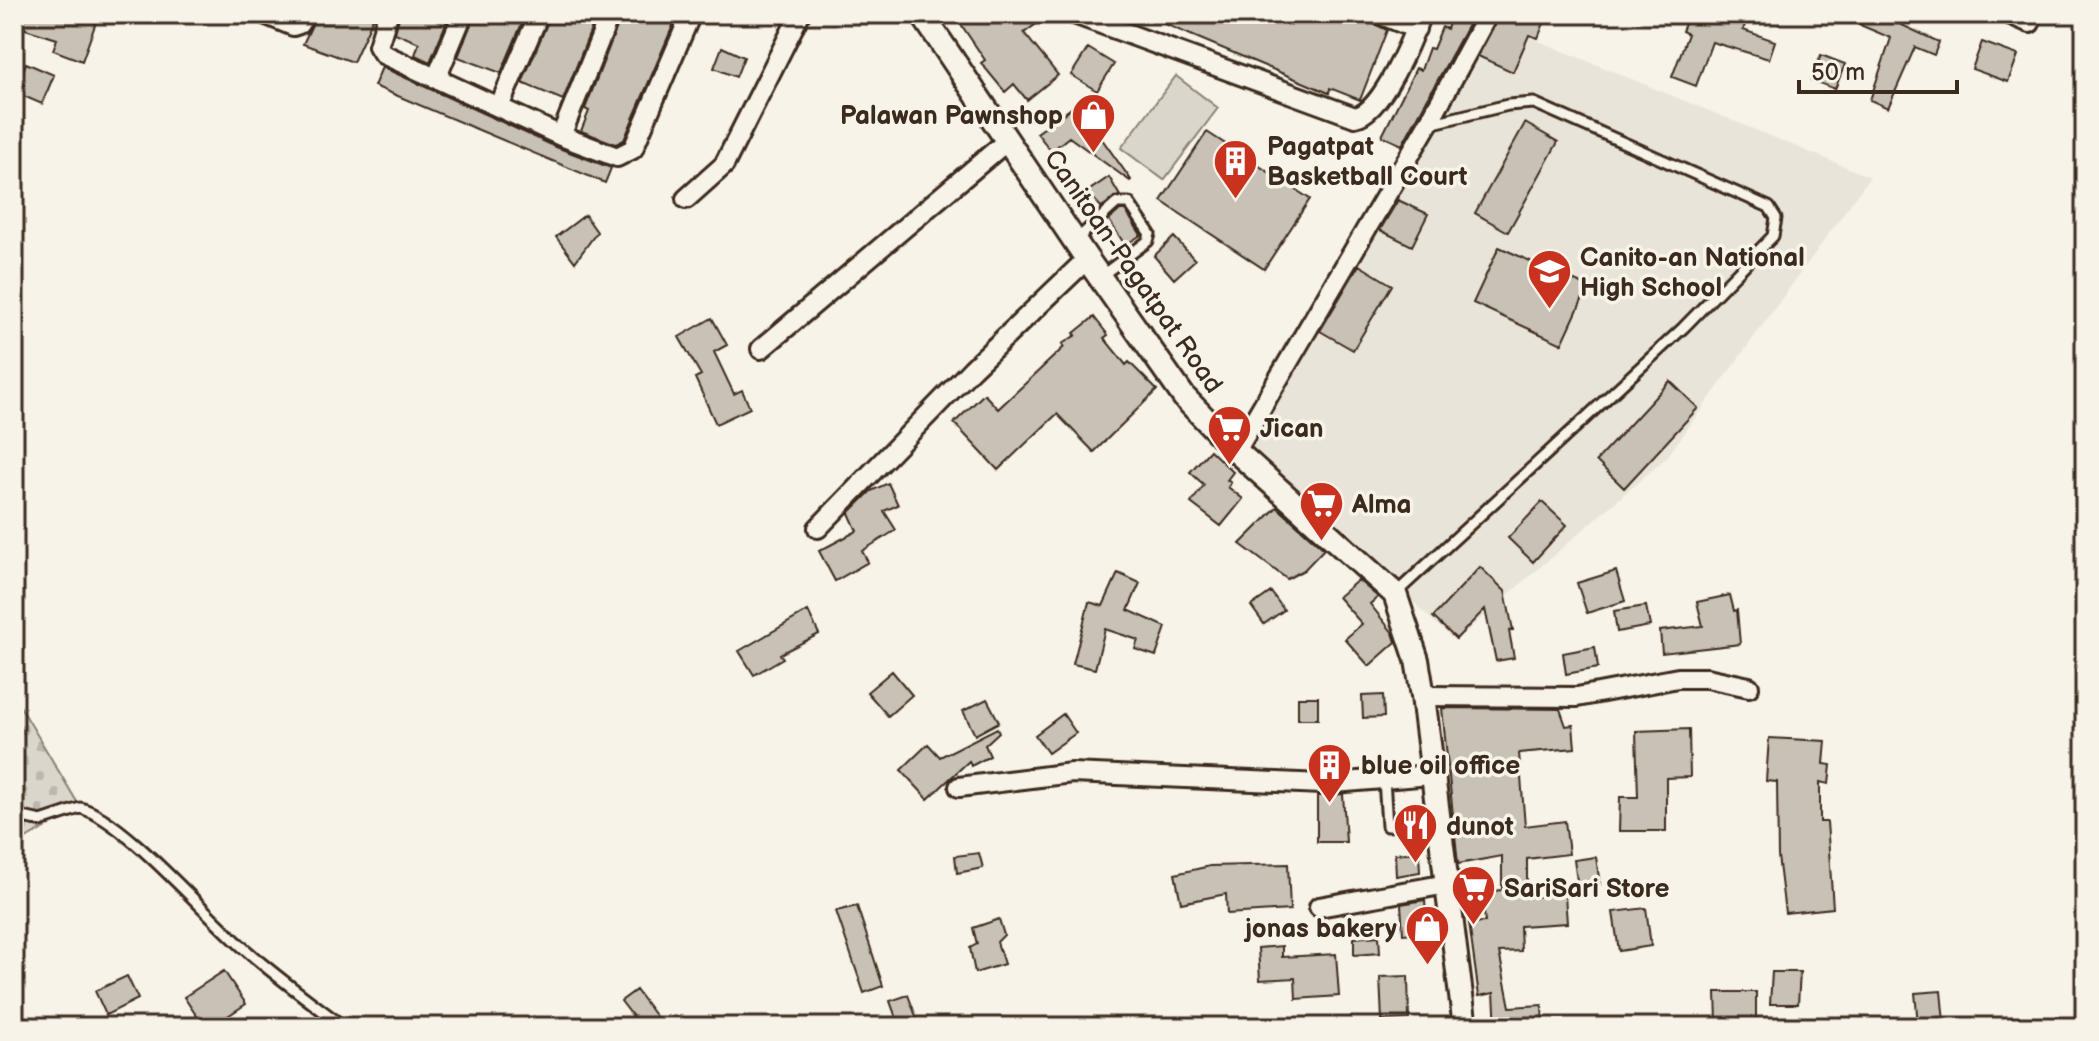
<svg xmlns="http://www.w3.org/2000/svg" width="2099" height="1041" font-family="'Balsamiq Sans',sans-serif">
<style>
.built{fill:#e9e4d9}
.green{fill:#dbd6cb;stroke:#8b8074;stroke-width:2}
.cemetery{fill:url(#cemetery-stones);stroke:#8b8074;stroke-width:2}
.building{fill:#c8c1b6;stroke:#3b2a1e;stroke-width:2}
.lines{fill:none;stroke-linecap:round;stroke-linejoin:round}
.service-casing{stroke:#3b2a1e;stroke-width:15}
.minor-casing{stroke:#3b2a1e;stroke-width:24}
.tertiary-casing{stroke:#3b2a1e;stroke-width:28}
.service{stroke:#f7f3e8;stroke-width:9}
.minor{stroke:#f7f3e8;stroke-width:18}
.tertiary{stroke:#f7f3e8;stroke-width:22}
.labels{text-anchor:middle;stroke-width:7;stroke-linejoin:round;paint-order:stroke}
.poi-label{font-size:26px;font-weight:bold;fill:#3b2a1e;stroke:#f7f3e8;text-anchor:start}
.street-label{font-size:26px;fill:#3b2a1e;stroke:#f7f3e8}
</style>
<defs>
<pattern id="cemetery-stones" width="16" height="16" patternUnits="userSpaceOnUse" patternTransform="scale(2)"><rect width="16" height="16" fill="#dbd6cb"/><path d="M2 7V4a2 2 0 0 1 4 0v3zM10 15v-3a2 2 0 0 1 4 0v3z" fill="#bdb8ae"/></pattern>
</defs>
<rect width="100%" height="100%" fill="#f7f3e8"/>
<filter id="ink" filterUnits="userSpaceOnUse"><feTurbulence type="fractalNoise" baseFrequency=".0125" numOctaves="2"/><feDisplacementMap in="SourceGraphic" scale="16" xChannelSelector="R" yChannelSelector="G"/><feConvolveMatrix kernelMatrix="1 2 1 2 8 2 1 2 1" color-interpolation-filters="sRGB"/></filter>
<g filter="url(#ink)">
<path class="built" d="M1500,25L1870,177L1667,457L1455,641L1242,444Z"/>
<path class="green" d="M1176,76L1218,108L1164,180L1121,148Z"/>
<path class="cemetery" d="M14,696L80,807L14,846Z"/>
<path class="building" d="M22,14H99L82,61L53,50L57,39L25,29Z
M317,14H375L353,62L303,44Z
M400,14H450L430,62L415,55L419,43L395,33Z
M475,14H526L501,73L458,57Z
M551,14H597L563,100L522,83Z
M622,14H678L624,140L616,144L581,131L589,111L585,109Z
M954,14H1050L1024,33L1058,75L1027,100L1014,84L1005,92L981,63L985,60Z
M1141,14H1367L1370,22L1387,30L1360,100L1330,88L1329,93Z
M1452,14H1474L1402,145L1382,136L1416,68L1421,70L1429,48L1433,49L1442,27L1447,29Z
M1500,14H1537L1546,18L1538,38L1529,35L1513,72L1478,56Z
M1689,14H1726L1746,22L1743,30L1775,41L1769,59L1712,42L1696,86L1672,77L1688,34L1682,31Z
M1834,14H1878L1939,42L1934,55L1915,47L1888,108L1870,100L1891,38Z
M1982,42L2018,55L2008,82L1972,69Z
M722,47L744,57L736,77L714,68Z
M1088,48L1114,64L1097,91L1071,75Z
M1821,55L1845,64L1835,89L1811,80Z
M26,63L54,75L42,104L14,92Z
M382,67L556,147L611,168L605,183L374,86Z
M1077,104L1131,180L1130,181L1069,137L1051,151L1037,133Z
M1525,123L1558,142L1508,232L1475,213Z
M1207,132L1310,199L1264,269L1161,201Z
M1109,177L1120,196L1101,207L1087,192Z
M1398,200L1428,214L1412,246L1380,230Z
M1120,210H1125L1141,235L1125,245L1109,220Z
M585,215L597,232L575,262L556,237Z
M1174,237L1195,260L1174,279L1154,256Z
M1499,247L1588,287L1562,344L1473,303Z
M1359,265L1392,285L1353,350L1320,331Z
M1094,317L1108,335L1104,338L1126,365L1129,362L1157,390L1094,452L1057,414L998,470L954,423L984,394L998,409L1064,347L1062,344L1076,335L1074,333Z
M712,318L727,345L714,352L734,394L742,390L750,408L716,424L695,378L701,375L679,337Z
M1670,381L1698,408L1624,488L1596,461Z
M1210,450L1233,472L1227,480L1231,483L1228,487L1243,499L1221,526L1191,503L1204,485L1190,472Z
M888,483L898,505L884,511L896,530L862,551L868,562L835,581L819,551L857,531L849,513L871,491Z
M1542,502L1567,525L1533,562L1508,538Z
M1277,507L1324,549L1304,570L1287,579L1240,544Z
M1480,567L1505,591L1513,630L1509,631L1514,658L1496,661L1485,609L1456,639L1433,617Z
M1616,571L1625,601L1587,613L1577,583Z
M1118,573L1140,583L1128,610L1166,627L1156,656L1135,649L1138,640L1105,629L1095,669L1073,664L1089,602L1103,606Z
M1358,580L1378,597L1370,604L1393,633L1396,642L1369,666L1345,639L1362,624L1338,597Z
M1271,592L1284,610L1264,624L1251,606Z
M1730,595L1734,611L1737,610L1740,644L1662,653L1660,631L1703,626L1697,602Z
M1646,606L1650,626L1617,632L1614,611Z
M808,611L819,634L780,654L783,658L754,675L739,651Z
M1595,647L1598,668L1566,674L1563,653Z
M892,671L912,695L888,716L867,692Z
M1383,695L1384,717L1363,718L1362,696Z
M1298,697H1318V719H1298Z
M987,699L999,722L975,735L963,711Z
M1442,708L1560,709L1566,726L1573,725L1575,748L1519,753L1525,826L1565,821L1569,854L1527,859V897L1565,895L1567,923L1520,926L1521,951L1499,952L1510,1007L1542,1005L1543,1027H1496L1494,993L1479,996L1469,923L1485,922L1482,892L1502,890V856L1458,864Z
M1063,714L1076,733L1048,753L1035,735Z
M997,728L999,732L985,745L990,756L971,766L969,761L928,799L901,770L928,744L940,757Z
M1689,729L1690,777L1666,778V831H1619L1620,797H1638L1636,731Z
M1769,738L1826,741L1824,764L1831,765L1829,784L1820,782V822H1827L1833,908L1785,913L1778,856L1777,782L1766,781Z
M1343,794L1346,842H1317V796Z
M1419,852L1420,872L1396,876L1395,854Z
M979,853L983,868L957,873L955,856Z
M1596,857L1600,885L1578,888L1574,860Z
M1288,864L1290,910L1227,914L1226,894L1181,903L1175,874L1210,866Z
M1425,900L1427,932L1403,934L1401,904Z
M857,906L883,986L864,993L836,911Z
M1646,908L1651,946L1619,951L1613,912Z
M999,919L1004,935L997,942L1004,964L975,973L970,948L977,944L973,928Z
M1379,936L1380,953L1354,955V938Z
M1282,946V957L1336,954L1339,996L1296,999L1295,978L1260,980L1258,948Z
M224,971L246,1004L211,1027H204L184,997Z
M1772,972H1800L1798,1004H1770Z
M127,976L138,999L106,1015L95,991Z
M1408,976L1409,1019L1382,1020L1380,977Z
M636,990L657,1018L661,1027H641L621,1001Z
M1941,991L1944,1022L1918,1024L1915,993Z
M1716,992H1756V1021H1717Z
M908,995L917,1019L899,1026L890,1001Z"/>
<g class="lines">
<defs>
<path id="service" d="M1075,241L1117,203H1129L1150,234L1148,241L1101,276
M1395,594L1683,328L1773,236L1776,218L1769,207L1534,103L1508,105L1429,124
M1384,779L1387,826L1438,822
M14,815L41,821L80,808C122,817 209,919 247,951C278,978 311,1002 344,1027"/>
<path id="minor" d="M264,14L293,26L299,24L305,14
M388,14L378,46L383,54L561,136L617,157L633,149L691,14
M1074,14L1355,117C1382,113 1412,38 1421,14
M1379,14L1416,29
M2009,14L2030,23
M436,79L463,14
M499,107L539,14
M561,136L610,14
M686,199L724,165L800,14
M761,349L1008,140
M1236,451L1428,124L1488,14
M818,528L972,369L1087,259
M1423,696L1577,697L1678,678H1707L1749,687
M959,787L1072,773L1322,784L1431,775
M1319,907L1447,884"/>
<path id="tertiary" d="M922,14L1087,259L1184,397L1236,451L1395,594L1417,660L1423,696L1465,1027"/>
</defs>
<use href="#service" class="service-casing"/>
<use href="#minor" class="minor-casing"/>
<use href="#tertiary" class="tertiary-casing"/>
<use href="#service" class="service"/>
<use href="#minor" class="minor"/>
<use href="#tertiary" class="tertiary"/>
</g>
</g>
<defs>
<symbol id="shop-pin" viewBox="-11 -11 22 30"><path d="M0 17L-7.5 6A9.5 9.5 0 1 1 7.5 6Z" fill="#c8321e" stroke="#f7f3e8"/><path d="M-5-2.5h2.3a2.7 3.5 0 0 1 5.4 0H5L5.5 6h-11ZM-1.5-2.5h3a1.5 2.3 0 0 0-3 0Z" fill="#fff"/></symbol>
<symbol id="building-pin" viewBox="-11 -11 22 30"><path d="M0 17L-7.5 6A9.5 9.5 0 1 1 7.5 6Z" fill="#c8321e" stroke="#f7f3e8"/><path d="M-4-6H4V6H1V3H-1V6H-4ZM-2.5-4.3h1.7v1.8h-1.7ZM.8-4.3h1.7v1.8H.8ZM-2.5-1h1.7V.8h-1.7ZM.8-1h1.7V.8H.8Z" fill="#fff"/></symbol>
<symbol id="school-pin" viewBox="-11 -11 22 30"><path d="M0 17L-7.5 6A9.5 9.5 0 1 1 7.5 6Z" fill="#c8321e" stroke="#f7f3e8"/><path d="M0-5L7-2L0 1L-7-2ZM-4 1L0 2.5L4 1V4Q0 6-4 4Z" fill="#fff"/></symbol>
<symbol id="supermarket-pin" viewBox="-11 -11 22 30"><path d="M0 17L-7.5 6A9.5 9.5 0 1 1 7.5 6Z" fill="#c8321e" stroke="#f7f3e8"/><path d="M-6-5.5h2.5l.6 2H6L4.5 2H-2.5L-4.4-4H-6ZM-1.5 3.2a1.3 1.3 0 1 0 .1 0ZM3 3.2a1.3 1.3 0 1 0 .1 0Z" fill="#fff"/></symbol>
<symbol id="restaurant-pin" viewBox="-11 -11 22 30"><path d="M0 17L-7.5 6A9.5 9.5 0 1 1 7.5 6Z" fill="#c8321e" stroke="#f7f3e8"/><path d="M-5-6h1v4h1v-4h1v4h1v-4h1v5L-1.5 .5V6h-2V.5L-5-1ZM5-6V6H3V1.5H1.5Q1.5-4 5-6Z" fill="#fff"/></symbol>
</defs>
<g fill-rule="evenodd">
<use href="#shop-pin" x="1068" y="90" width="51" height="69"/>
<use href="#building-pin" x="1210" y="136" width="51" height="69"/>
<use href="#school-pin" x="1524" y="246" width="51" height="69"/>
<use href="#supermarket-pin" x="1204" y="402" width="51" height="69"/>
<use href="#supermarket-pin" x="1296" y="478" width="51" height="69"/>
<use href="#building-pin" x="1304" y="740" width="51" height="69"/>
<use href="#restaurant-pin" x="1390" y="800" width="51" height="69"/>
<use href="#supermarket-pin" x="1448" y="862" width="51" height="69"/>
<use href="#shop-pin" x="1402" y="902" width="51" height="69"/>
</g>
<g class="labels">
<g class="poi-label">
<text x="1063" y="124" text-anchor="end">Palawan Pawnshop</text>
<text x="1267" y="155">Pagatpat<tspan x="1267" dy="30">Basketball Court</tspan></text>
<text x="1580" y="266">Canito-an National<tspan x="1580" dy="30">High School</tspan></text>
<text x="1260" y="437">Jican</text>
<text x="1352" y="513">Alma</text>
<text x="1361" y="774">blue oil office</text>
<text x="1446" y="835">dunot</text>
<text x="1504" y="897">SariSari Store</text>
<text x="1397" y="937" text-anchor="end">jonas bakery</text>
</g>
<g class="street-label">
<text transform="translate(1134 271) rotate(55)" y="9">Canitoan-Pagatpat Road</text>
</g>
</g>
<rect width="2099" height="1041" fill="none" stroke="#f7f3e8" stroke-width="48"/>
<rect x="24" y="24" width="2051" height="993" fill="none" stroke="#3b2a1e" stroke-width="3" filter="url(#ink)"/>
<path d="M1799 80v12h158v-12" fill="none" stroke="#3b2a1e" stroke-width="4"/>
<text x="1811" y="80" font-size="24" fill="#3b2a1e" stroke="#f7f3e8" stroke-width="6" paint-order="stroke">50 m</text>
</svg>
